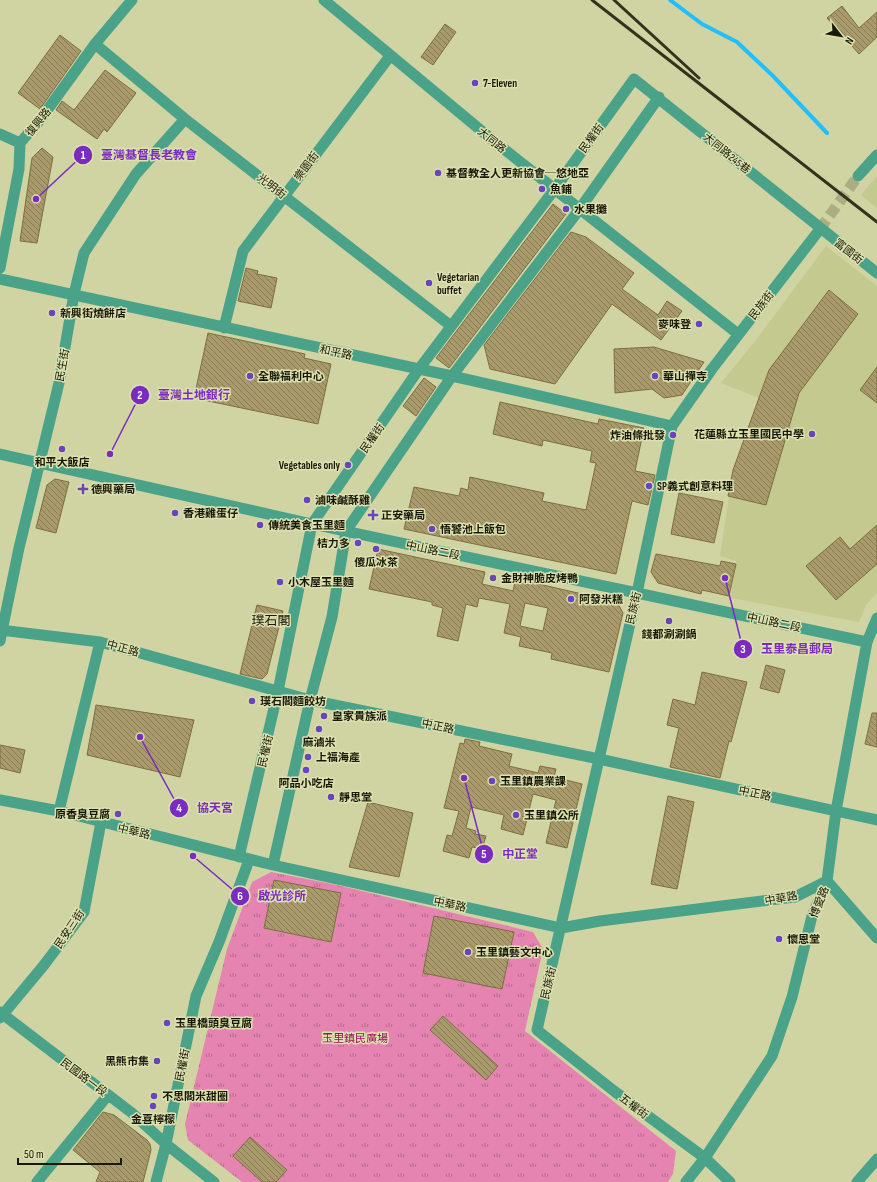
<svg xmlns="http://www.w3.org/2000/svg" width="877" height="1182" font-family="'Sofia Sans Condensed','Noto Sans TC',sans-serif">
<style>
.built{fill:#c4c98f}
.park{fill:url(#park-tufts)}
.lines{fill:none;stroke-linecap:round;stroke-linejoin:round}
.stream{stroke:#23befc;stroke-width:4}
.building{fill:url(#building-back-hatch);stroke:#7c6e40;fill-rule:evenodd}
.tertiary-tunnel{stroke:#aaaf83;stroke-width:11;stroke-dasharray:11 5.5;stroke-linecap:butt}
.minor{stroke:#4aa289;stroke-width:11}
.tertiary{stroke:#4aa289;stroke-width:11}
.rail{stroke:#32331d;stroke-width:3}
.poi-dot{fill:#6844bd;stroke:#dce1af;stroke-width:1.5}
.labels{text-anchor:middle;stroke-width:3;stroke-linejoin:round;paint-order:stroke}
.poi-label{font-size:11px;font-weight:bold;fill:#181907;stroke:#dce1af;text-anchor:start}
.street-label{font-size:11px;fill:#181907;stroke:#dce1af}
.park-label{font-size:11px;fill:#9a1361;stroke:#dce1af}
.quarter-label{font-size:13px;fill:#181907;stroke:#dce1af}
.leader{fill:none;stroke:#7b2cbf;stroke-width:1.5}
.callout-dot{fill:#7b2cbf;stroke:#dce1af;stroke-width:1.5}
.mark-label{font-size:12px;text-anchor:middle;font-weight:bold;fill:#fff}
.callout-label{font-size:12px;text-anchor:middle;font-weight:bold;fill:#7b2cbf;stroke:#dce1af;stroke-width:3;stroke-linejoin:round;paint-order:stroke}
</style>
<defs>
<pattern id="park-tufts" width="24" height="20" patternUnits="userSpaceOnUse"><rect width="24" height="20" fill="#e584b0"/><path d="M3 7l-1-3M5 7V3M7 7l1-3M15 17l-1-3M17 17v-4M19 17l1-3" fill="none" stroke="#b96b8d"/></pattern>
<pattern id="building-back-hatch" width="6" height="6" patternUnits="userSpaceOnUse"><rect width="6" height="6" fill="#a99a6b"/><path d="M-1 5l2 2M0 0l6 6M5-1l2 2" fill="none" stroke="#897d56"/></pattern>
</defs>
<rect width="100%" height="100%" fill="#cfd4a2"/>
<path class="built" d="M877,176V208L861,195Z
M826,246L877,286V593L866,605L859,622L731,598L736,561L720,556L733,470L759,398L721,383L756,340Z"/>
<path class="park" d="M271,872L337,885L533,932L543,949L525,1031L676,1151L673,1174L668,1182H242L188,1140L185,1124L227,949L252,882Z"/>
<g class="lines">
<path class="stream" d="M670,0L702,24L737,42L773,76L827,133"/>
</g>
<path class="building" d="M842,6L859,28L877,12V37L859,54L827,18Z
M445,24L456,32L433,65L421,57Z
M60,35L81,51L40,109L18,93Z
M105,70L136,93L107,132L104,129L97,139L56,110L62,101L74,110Z
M42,148L53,157L37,243L20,241L32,158Z
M553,204L566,214L449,368L436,358Z
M571,232L586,237L634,273L622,289L658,315L667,301L682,311L661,340L612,304L555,384L490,369L484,345Z
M246,268L258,271L257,274L277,278L271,308L238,301Z
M829,290L858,314L799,393L766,505L728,496L733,470L769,370Z
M208,333L305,354L304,358L331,364L318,424L194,398Z
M654,347L704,362L682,395L664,398L652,389L615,393L614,349Z
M877,367V403L860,390Z
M424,378L436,387L416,416L403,406Z
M500,402L598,424L599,419L644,428L635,471L655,475L648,505L632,501L616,574L404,529L414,487L459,496L461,488L468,490L470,477L544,493L542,501L586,510L596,463L590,462L592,451L543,440L542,446L493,434Z
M55,479L69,482L56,533L36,528L47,485Z
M679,493L723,502L714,543L671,534Z
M877,525V564L836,600L806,566L840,537L850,549Z
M378,549L485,572L482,584L513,591L515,582L529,585L530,582L617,602L623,613L609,672L551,659L552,653L519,646L521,637L504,633L510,604L479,598L477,607L466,604L458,641L437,636L443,608L432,605V602L369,589ZM525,603L548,608L543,631L520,626Z
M656,554L720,566L721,561L736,564L729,596L702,590L701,594L658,583L651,572Z
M257,605L283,611L267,674L262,679L240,674Z
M766,665L785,670L779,693L760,688Z
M702,672L747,682L731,742L729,741L720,778L670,767L679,728L667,725L673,699L695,705Z
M96,705L194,720L180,777L87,755Z
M872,713H877V747L865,744Z
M465,739L480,742L479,746L512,754L509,766L538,773L540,766L556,769L554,777L582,784L567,848L546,843L556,800L533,794L523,835L501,829L504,815L471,807L466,828L476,831L475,834L486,836L482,849L472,847L469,858L443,851L447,835L452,836L459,811L444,808L460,743L464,744Z
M0,745L25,750L20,773L0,768Z
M668,796L694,802L677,889L651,884Z
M368,802L413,813L399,877L349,867Z
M274,880L341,893L331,942L264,928Z
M434,916L514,932L502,989L423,973Z
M443,1016L498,1066L486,1080L430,1030Z
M103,1112L114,1115L147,1140L150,1144L151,1150L143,1182H96L100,1172L73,1150Z
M250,1137L287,1170L276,1182H262L233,1156Z"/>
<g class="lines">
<path class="tertiary-tunnel" d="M820,229L858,176"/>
<path class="minor" d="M324,0L495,142L738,334
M95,44L185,119L451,326
M0,134L20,143
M0,268L19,169L20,143L40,120L95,44L132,0
M0,279L452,376L672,426
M224,328L243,251L390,56
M0,454L312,524L637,593L537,1030L614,1091L705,1158L730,1182
M0,630L100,642L310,700L599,759L836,811
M0,641L19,548L59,383L74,294L84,253L136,174L185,119
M867,642L877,618
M0,800L59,811L273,865L561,928L600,921L795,897L827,881
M59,811L100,642
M239,857L278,691L312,524L419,369L554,190L634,79L877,273
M273,865L310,700L332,617L346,531L452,376L579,210L659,97
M0,1012L132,1113L166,1144L214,1182
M0,1018L44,965L84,912L101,822
M37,1182L108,1095
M156,1182L166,1144L196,996L219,942L249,860
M857,1182L877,1159"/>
<path class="tertiary" d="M858,176L877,155
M836,811L877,820
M827,881L877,938
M686,1182L705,1158L772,1056L792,997L812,916L827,881L836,811L867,642L637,593L672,426L712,369L820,229"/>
<path class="rail" d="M592,0L877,222
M614,0L699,78"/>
</g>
<g class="poi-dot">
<circle cx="475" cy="83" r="4"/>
<circle cx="438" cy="173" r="4"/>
<circle cx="542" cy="189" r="4"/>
<circle cx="566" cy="209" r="4"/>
<circle cx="429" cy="283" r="4"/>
<circle cx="52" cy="313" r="4"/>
<circle cx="699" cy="324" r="4"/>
<circle cx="250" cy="376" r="4"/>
<circle cx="655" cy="376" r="4"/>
<circle cx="812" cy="434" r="4"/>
<circle cx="673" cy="435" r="4"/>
<circle cx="62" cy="449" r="4"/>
<circle cx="348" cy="465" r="4"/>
<circle cx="649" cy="486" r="4"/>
<path d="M81 483h4v4h4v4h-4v4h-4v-4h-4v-4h4z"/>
<circle cx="307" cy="500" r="4"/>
<circle cx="175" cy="513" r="4"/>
<path d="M371 509h4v4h4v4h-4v4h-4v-4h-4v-4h4z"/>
<circle cx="260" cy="525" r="4"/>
<circle cx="432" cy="529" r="4"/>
<circle cx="358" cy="543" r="4"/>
<circle cx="376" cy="549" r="4"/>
<circle cx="493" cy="578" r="4"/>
<circle cx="280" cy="582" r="4"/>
<circle cx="571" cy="599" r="4"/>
<circle cx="669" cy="621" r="4"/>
<circle cx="252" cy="701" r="4"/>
<circle cx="324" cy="716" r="4"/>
<circle cx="319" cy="729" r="4"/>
<circle cx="308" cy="757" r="4"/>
<circle cx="306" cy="770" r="4"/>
<circle cx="492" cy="781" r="4"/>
<circle cx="331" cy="797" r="4"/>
<circle cx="118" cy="814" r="4"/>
<circle cx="516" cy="815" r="4"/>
<circle cx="779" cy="939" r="4"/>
<circle cx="468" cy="952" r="4"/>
<circle cx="167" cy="1023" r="4"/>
<circle cx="157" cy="1061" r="4"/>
<circle cx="154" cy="1096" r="4"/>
<circle cx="153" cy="1106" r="4"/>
</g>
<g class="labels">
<g class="poi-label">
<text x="483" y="87">7-Eleven</text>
<text x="446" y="177">基督教全人更新協會─悠地亞</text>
<text x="550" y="193">魚鋪</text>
<text x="574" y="213">水果攤</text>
<text x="437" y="281">Vegetarian<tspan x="437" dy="13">buffet</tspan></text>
<text x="60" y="317">新興街燒餅店</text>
<text x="691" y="328" text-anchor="end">麥味登</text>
<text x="258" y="380">全聯福利中心</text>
<text x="663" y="380">華山禪寺</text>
<text x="804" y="438" text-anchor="end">花蓮縣立玉里國民中學</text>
<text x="665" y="439" text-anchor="end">炸油條批發</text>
<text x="62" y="466" text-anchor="middle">和平大飯店</text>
<text x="340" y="469" text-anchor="end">Vegetables only</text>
<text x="657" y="490">SP義式創意料理</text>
<text x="91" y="493">德興藥局</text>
<text x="315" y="504">滷味鹹酥雞</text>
<text x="183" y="517">香港雞蛋仔</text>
<text x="381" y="519">正安藥局</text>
<text x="268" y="529">傳統美食玉里麵</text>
<text x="440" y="533">悟饕池上飯包</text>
<text x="350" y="547" text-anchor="end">桔力多</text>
<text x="376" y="566" text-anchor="middle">傻瓜冰茶</text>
<text x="501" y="582">金財神脆皮烤鴨</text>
<text x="288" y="586">小木屋玉里麵</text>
<text x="579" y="603">阿發米糕</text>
<text x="669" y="638" text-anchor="middle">錢都涮涮鍋</text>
<text x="260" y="705">璞石閣麵餃坊</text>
<text x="332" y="720">皇家貴族派</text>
<text x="319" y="746" text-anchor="middle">麻滷米</text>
<text x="316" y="761">上福海產</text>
<text x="500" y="785">玉里鎮農業課</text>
<text x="306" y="787" text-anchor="middle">阿品小吃店</text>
<text x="339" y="801">靜思堂</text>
<text x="110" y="818" text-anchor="end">原香臭豆腐</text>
<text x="524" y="819">玉里鎮公所</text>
<text x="787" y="943">懷恩堂</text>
<text x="476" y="956">玉里鎮藝文中心</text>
<text x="175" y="1027">玉里橋頭臭豆腐</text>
<text x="149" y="1065" text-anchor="end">黑熊市集</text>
<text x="162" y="1100">不思閣米甜圈</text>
<text x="153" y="1123" text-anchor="middle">金喜檸檬</text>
</g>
<g class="street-label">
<text transform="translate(38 122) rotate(-51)" y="4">復興路</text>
<text transform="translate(591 138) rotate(-54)" y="4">民權街</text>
<text transform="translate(492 140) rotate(39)" y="4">大同路</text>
<text transform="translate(727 153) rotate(39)" y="4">大同路245巷</text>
<text transform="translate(306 166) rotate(-53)" y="4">樂園街</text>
<text transform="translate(272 186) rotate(38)" y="4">光明街</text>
<text transform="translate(849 251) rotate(38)" y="4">富國街</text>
<text transform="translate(761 305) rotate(-52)" y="4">民族街</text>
<text transform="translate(336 352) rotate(12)" y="4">和平路</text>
<text transform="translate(62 365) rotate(-80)" y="4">民生街</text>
<text transform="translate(372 438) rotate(-55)" y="4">民權街</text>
<text transform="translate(433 550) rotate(12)" y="4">中山路二段</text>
<text transform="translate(633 608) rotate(-77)" y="4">民族街</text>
<text transform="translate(774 622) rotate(12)" y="4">中山路二段</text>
<text transform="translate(123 648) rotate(16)" y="4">中正路</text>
<text transform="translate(438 726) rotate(12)" y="4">中正路</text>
<text transform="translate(265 751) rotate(-77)" y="4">民權街</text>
<text transform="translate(755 793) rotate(12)" y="4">中正路</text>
<text transform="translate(134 831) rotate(13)" y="4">中華路</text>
<text transform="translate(781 898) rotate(-11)" y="4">中華路</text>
<text transform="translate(819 902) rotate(-68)" y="4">博愛路</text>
<text transform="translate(450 904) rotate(12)" y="4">中華路</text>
<text transform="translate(69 929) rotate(-56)" y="4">民安三街</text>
<text transform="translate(548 983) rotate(-77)" y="4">民族街</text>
<text transform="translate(182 1065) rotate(-79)" y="4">民權街</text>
<text transform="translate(84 1077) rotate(37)" y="4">民國路一段</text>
<text transform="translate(634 1106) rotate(37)" y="4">五權街</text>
</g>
<g class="park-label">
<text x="355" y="1042">玉里鎮民廣場</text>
</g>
<g class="quarter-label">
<text x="271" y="625">璞石閣</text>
</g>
</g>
<path class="leader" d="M36 199L83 155M110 454L140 395M725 578L743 649M140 737L179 808M464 778L484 854M193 856L240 896"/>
<g class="callout-dot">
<circle cx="36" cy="199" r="4"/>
<circle cx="110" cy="454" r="4"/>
<circle cx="725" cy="578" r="4"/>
<circle cx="140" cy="737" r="4"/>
<circle cx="464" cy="778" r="4"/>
<circle cx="193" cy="856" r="4"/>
<circle cx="83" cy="155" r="10"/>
<circle cx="140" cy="395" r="10"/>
<circle cx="743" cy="649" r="10"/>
<circle cx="179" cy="808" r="10"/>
<circle cx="484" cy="854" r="10"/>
<circle cx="240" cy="896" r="10"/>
</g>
<g class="mark-label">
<text x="83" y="159">1</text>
<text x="140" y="399">2</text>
<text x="743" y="653">3</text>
<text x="179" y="812">4</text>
<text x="484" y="858">5</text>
<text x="240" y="900">6</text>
</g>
<g class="callout-label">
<text x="149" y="159">臺灣基督長老教會</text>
<text x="194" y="399">臺灣土地銀行</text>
<text x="797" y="653">玉里泰昌郵局</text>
<text x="215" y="812">協天宮</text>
<text x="520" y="858">中正堂</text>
<text x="282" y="900">啟光診所</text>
</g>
<g transform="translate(841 36) rotate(121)" stroke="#dce1af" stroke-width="3" paint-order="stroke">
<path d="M0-3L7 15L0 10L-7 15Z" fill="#181907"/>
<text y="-6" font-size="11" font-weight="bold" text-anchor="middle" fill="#181907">N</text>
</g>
<path d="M18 1158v6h103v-6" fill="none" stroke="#181907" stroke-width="2"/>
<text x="24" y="1158" font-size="12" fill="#181907" stroke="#dce1af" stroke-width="3" paint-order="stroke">50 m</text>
</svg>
